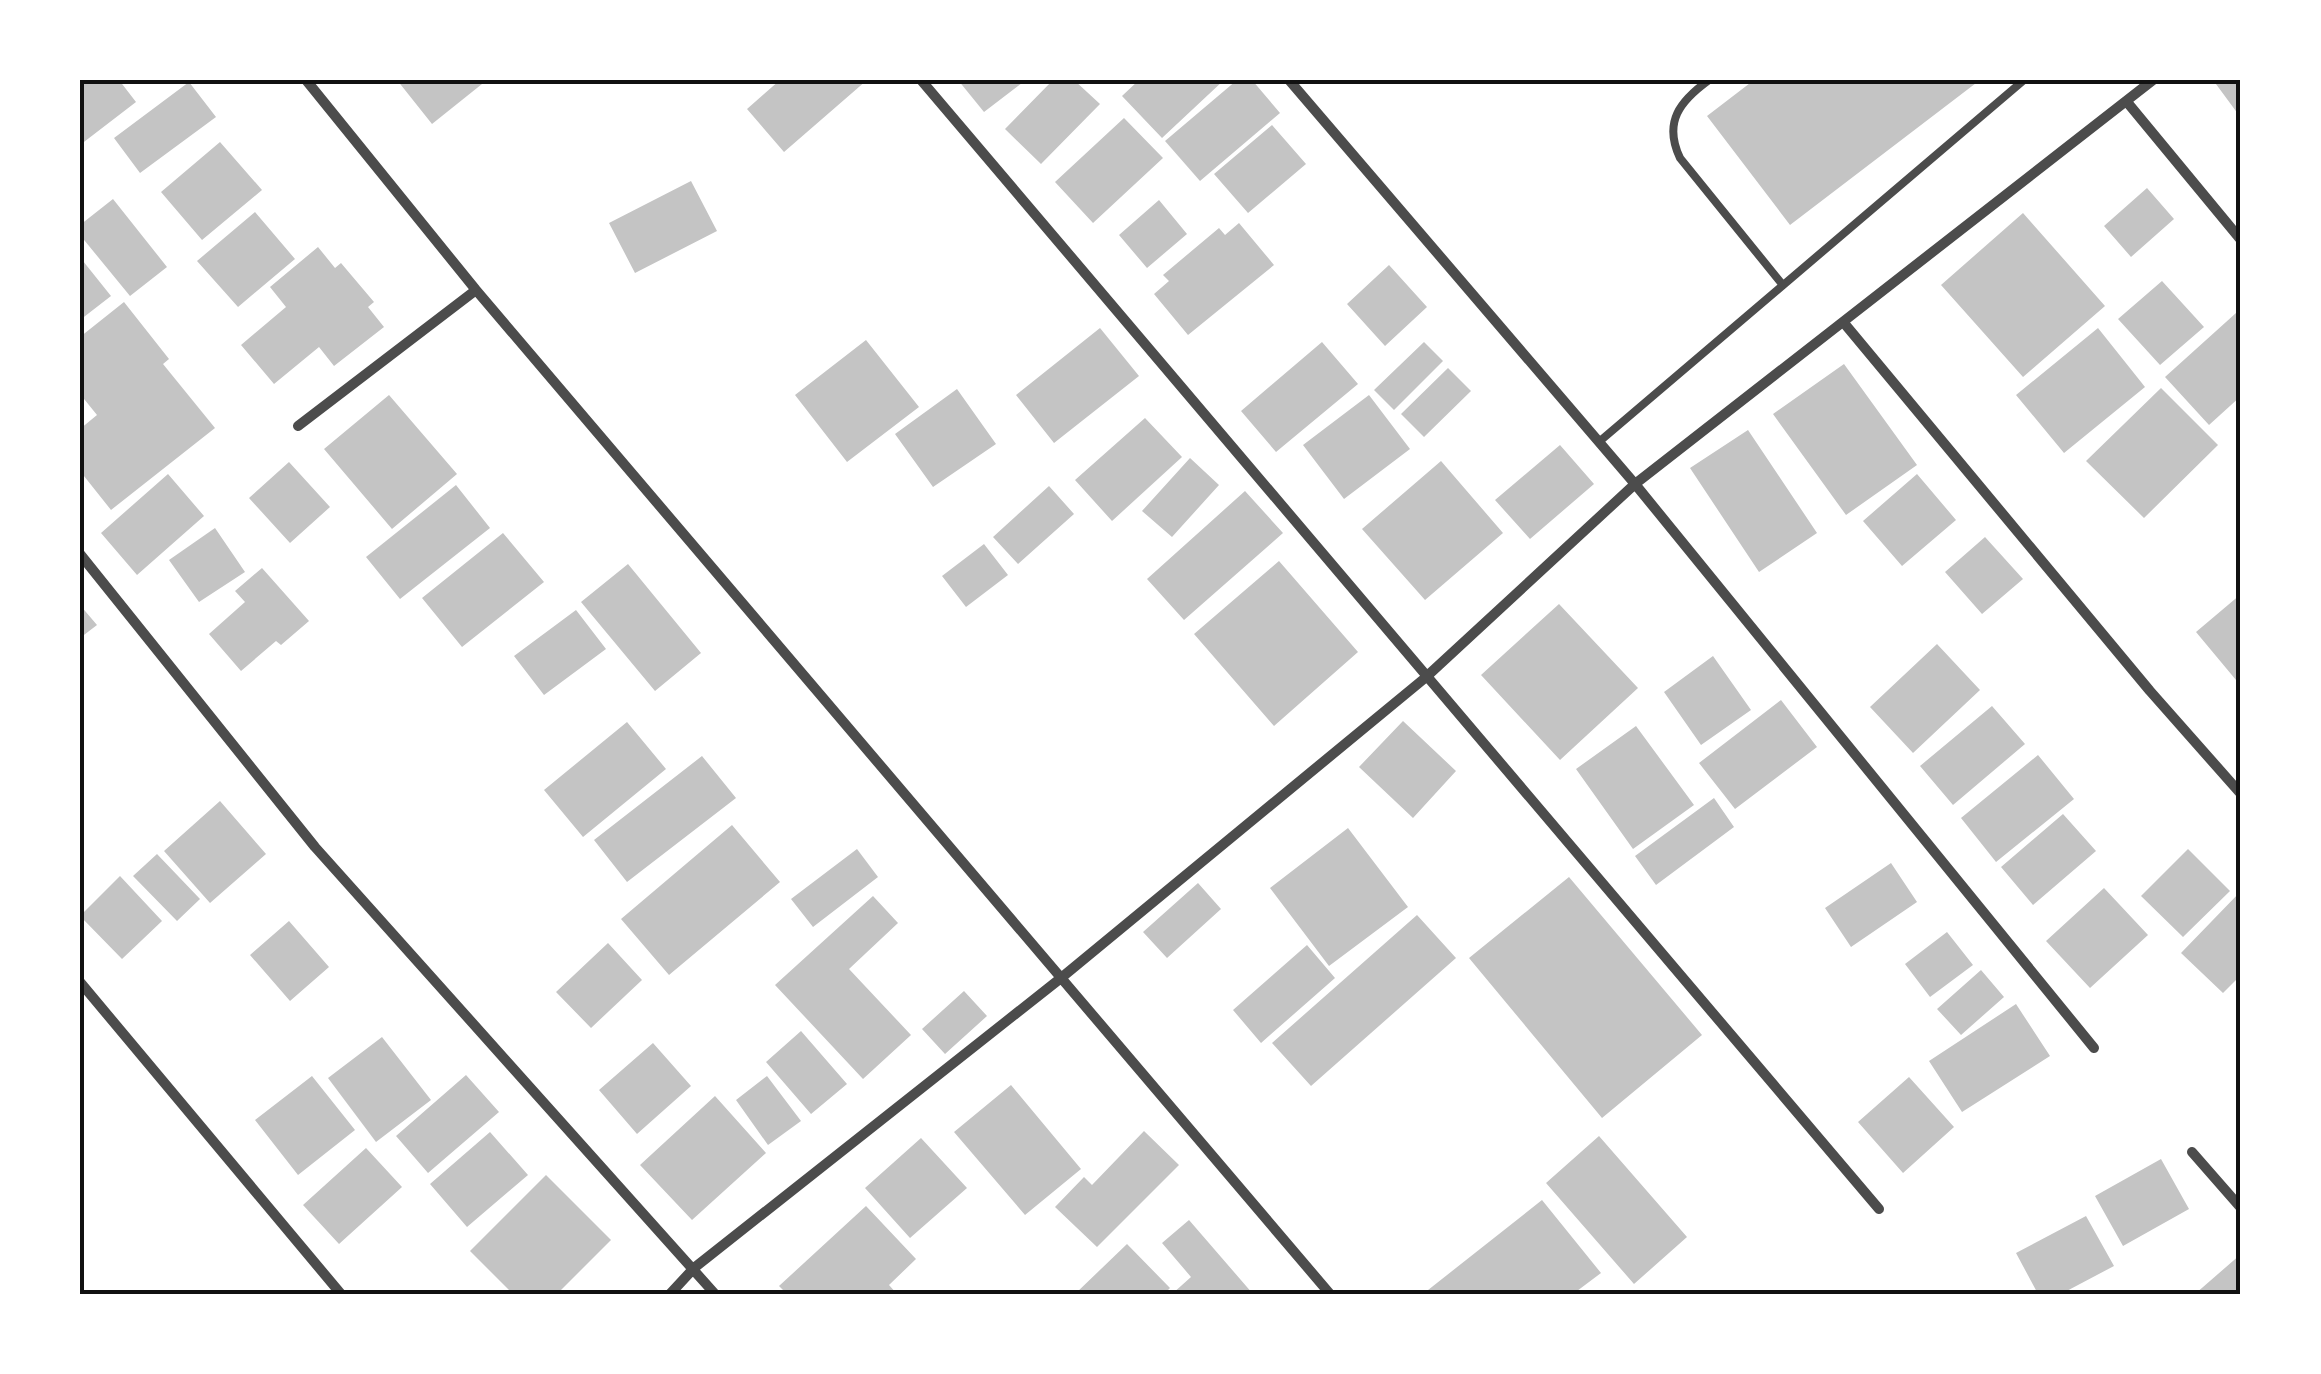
<svg xmlns="http://www.w3.org/2000/svg" width="2321" height="1374" font-family="'Fira Sans Condensed',sans-serif">
<style>
.building{fill:#c4c4c4}
.lines{fill:none;stroke-linecap:round;stroke-linejoin:round}
.service{stroke:#4c4c4c;stroke-width:8}
.minor{stroke:#4c4c4c;stroke-width:10}
.neatline{fill:none;stroke:#111;stroke-width:4}
</style>
<rect width="100%" height="100%" fill="#fff"/>
<path class="building" d="M80,80H119L136,102L80,145Z
M397,80H487L432,124Z
M780,80H867L784,152L747,109Z
M958,80H1026L984,112Z
M1053,80H1074L1100,104L1041,164L1005,129Z
M1139,80H1224L1162,138L1122,96Z
M1237,80H1252L1280,113L1200,181L1165,141Z
M1754,80H1980L1790,225L1707,116Z
M2213,80H2241V118Z
M189,82L216,117L140,173L114,138Z
M1124,118L1163,158L1093,223L1055,182Z
M1272,125L1306,164L1248,213L1214,174Z
M220,142L262,190L202,240L161,192Z
M691,181L717,231L635,273L609,223Z
M2147,188L2174,219L2131,257L2104,226Z
M113,199L167,267L130,296L80,235V225Z
M1159,200L1187,234L1147,268L1119,235Z
M255,212L295,259L238,307L197,261Z
M2023,213L2105,306L2023,377L1941,285Z
M1239,223L1274,265L1188,335L1154,294L1169,281L1163,275L1219,228L1225,235Z
M318,247L335,268L341,263L374,302L368,307L384,327L334,366L319,347L274,384L241,345L286,307L270,287Z
M83,261L111,296L80,320V263Z
M1389,265L1427,307L1385,346L1347,304Z
M2162,281L2204,327L2160,365L2118,319Z
M124,302L169,359L163,364L215,428L111,510L80,471V429L97,415L80,394V337Z
M2236,313L2241,318V396L2209,425L2165,377Z
M1100,328L1139,376L1054,443L1016,395Z
M2098,328L2145,387L2064,453L2016,395Z
M866,340L919,407L847,462L795,395Z
M1322,342L1358,384L1276,452L1241,411Z
M1424,342L1443,361L1394,410L1374,390Z
M1844,364L1917,465L1846,515L1773,414Z
M1448,368L1471,391L1424,437L1401,414Z
M2161,388L2218,445L2144,518L2086,461Z
M957,389L996,444L933,487L895,434Z
M389,395L457,474L392,529L324,449Z
M1369,395L1410,449L1344,499L1303,445Z
M1145,418L1182,457L1112,521L1075,480Z
M1748,430L1817,533L1759,572L1690,468Z
M1560,445L1594,484L1530,539L1495,500Z
M1190,458L1219,485L1172,537L1142,511Z
M1441,461L1503,533L1425,600L1362,529Z
M289,462L330,507L290,543L249,498Z
M168,474L204,516L137,575L101,533Z
M1917,474L1956,520L1902,566L1863,521Z
M456,485L490,528L400,599L366,557Z
M1049,486L1074,514L1018,564L993,537Z
M1245,491L1283,533L1184,620L1147,579Z
M215,528L245,572L199,602L169,560Z
M503,533L544,582L462,647L422,598Z
M1985,537L2023,579L1982,614L1945,572Z
M984,544L1008,575L966,607L942,576Z
M1279,561L1358,652L1274,726L1194,634Z
M628,564L701,653L655,691L581,602Z
M262,568L309,621L281,645L276,641L241,671L209,634L245,602L235,591Z
M2241,594V686L2196,632Z
M1559,604L1638,688L1560,760L1481,675Z
M80,605L97,625L80,638Z
M576,610L606,649L544,695L514,656Z
M1937,644L1980,690L1913,753L1870,707Z
M1713,656L1751,710L1701,745L1664,692Z
M1781,700L1817,747L1735,809L1699,763Z
M1992,706L2025,744L1953,805L1920,766Z
M1403,721L1456,771L1413,818L1359,767Z
M627,722L666,769L583,837L544,790Z
M1636,726L1694,805L1633,849L1576,769Z
M2038,755L2074,799L1996,862L1961,818Z
M702,756L736,798L627,882L594,840Z
M1714,798L1734,827L1656,885L1635,856Z
M220,801L266,854L210,903L164,851Z
M2063,814L2096,851L2033,905L2001,867Z
M732,825L780,882L669,975L621,919Z
M1348,828L1408,907L1329,966L1270,888Z
M857,849L878,877L813,927L791,899Z
M2188,849L2230,891L2183,937L2141,896Z
M157,854L200,899L177,921L133,876Z
M1891,863L1917,902L1851,947L1825,908Z
M120,876L162,921L122,959L80,916Z
M1569,877L1702,1035L1602,1118L1469,958Z
M1198,883L1221,909L1167,958L1143,932Z
M2104,888L2148,935L2090,988L2046,941Z
M2241,891V975L2223,993L2181,953Z
M873,896L898,923L849,969L911,1035L863,1079L775,985Z
M1417,915L1456,958L1311,1086L1272,1043Z
M289,921L329,967L290,1001L250,955Z
M1947,932L1973,965L1930,997L1905,964Z
M608,943L642,980L591,1028L556,992Z
M1307,945L1335,978L1261,1043L1233,1010Z
M1981,970L2004,997L1961,1035L1937,1009Z
M964,991L987,1016L945,1054L922,1029Z
M2016,1004L2050,1056L1962,1112L1929,1061Z
M801,1031L847,1084L811,1114L766,1062Z
M382,1037L431,1100L376,1142L328,1078Z
M653,1043L691,1086L637,1134L599,1090Z
M466,1075L499,1112L428,1173L396,1136Z
M312,1076L355,1130L298,1175L255,1120Z
M767,1076L801,1121L768,1145L736,1100Z
M1909,1077L1954,1127L1903,1173L1858,1122Z
M1011,1085L1081,1169L1025,1215L954,1132Z
M715,1096L766,1153L692,1220L640,1165Z
M1144,1131L1179,1165L1097,1247L1055,1207L1084,1177L1092,1185Z
M490,1132L528,1175L467,1227L430,1184Z
M1599,1136L1687,1237L1634,1284L1546,1183Z
M921,1138L967,1188L910,1238L865,1188Z
M366,1148L402,1187L339,1244L303,1205Z
M2161,1159L2189,1209L2123,1246L2095,1196Z
M546,1175L611,1240L557,1294H513L470,1251Z
M1542,1200L1601,1273L1573,1294H1423Z
M866,1206L916,1259L889,1285L897,1294H787L779,1286Z
M2086,1216L2114,1266L2061,1294H2038L2016,1253Z
M1189,1220L1253,1294H1172L1191,1277L1162,1243Z
M1127,1244L1170,1288L1164,1294H1075Z
M2241,1254V1294H2195Z"/>
<g class="lines">
<path class="service" d="M1709,80C1680,101 1663,122 1680,158L1782,284
M1600,441L2024,80"/>
<path class="minor" d="M306,80L476,290L1330,1294
M921,80L1879,1209
M1289,80L1635,484L2094,1048
M2127,102L2241,240
M1844,323L2150,691L2241,794
M298,426L476,290
M80,554L315,847L715,1294
M80,982L341,1294
M2192,1152L2241,1208
M670,1294L694,1268L1061,978L1425,678L1635,484L2153,80"/>
</g>
<rect width="2321" height="1374" fill="none" stroke="#ffffff" stroke-width="165"/>
<rect x="82" y="82" width="2156" height="1210" class="neatline"/>
</svg>
